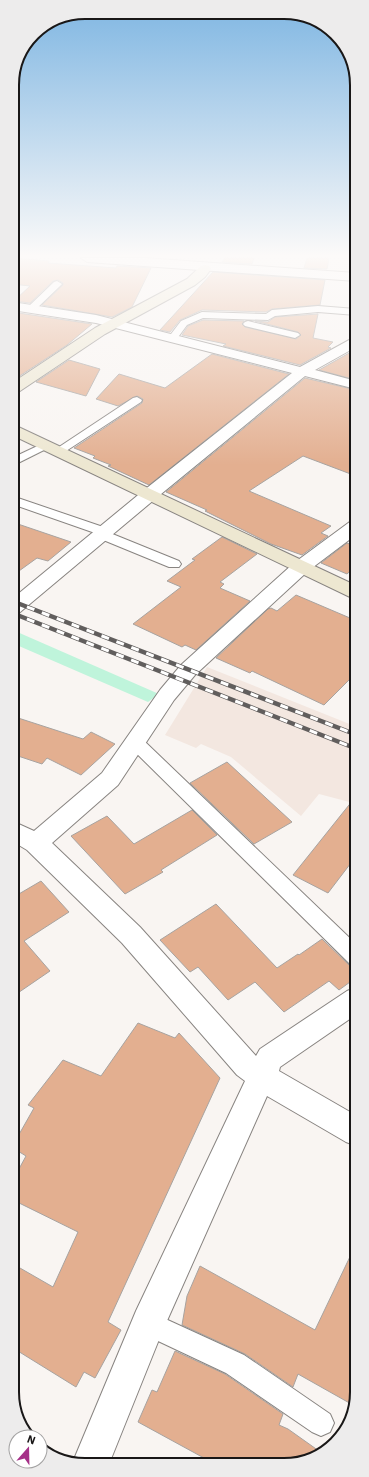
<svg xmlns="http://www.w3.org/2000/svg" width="369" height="1477" font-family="'IBM Plex Sans',sans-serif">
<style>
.built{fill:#f3e7e0}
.green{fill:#bff4db}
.building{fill:#e3af90;stroke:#a7a3a0}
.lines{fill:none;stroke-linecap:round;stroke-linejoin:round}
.lane-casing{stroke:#888481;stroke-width:2}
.street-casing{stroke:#888481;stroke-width:2}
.secondary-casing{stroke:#888481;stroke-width:2}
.lane{fill:#fff;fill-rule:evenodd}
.street{fill:#fff;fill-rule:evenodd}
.secondary{fill:#ede7d1;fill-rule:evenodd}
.rail-casing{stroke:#615e5d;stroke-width:4.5}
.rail{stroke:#fff;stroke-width:3;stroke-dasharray:8;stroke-linecap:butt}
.rim{fill:none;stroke:#191717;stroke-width:2}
</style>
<rect width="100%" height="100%" fill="#f9f5f2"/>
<path class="built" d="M207,667L357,727V804L319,794L301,816L231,757L201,744L196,748L165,735Z"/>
<path class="green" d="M15,631L159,694L148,702L12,643V634Z"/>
<path class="building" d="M12,258L49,261L48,263L116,268L117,266L151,268L132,307L112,317L42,305L63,285V283L58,280L53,281L30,303L14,301L30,286L12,284Z
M225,258H254L252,264L222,262Z
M307,258H329L327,269L304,268Z
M213,272L325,280L320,305L272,309L266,312L202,310L180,320L170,332L160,330Z
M12,312L92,324L67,345L18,377L12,375Z
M318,314L313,338L333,342L328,347L331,348L300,365L223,346L226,344L182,335L188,326L203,320L244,321L242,324L245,327L296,339L301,335L298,332L255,321L268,322L275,317Z
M351,352L356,353V380L319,370Z
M212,354L289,374L149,485L108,466L111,465L93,458L95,456L74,448L142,403L143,399L137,396L118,406L96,399L119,374L165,388Z
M69,360L100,369L86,396L36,382Z
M305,378L356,390V476L303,456L249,491L331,526L321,533L328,536L302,555L271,544L205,511L207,510L166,492Z
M12,522L71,542L48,561L37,558L12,576Z
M222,537L257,554L220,582L224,584L220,588L250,601L196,650L185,645L182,647L133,624L181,587L167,581L195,560L192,559Z
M347,543L357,547V565L347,574L321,563Z
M296,595L357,621V672L324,705L252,671L250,673L216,658L268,609L271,608L277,611Z
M12,716L83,739L91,732L115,744L81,775L47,758L42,764L12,754Z
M227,762L292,822L254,844L190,783Z
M357,795V855L328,893L293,875Z
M192,810L217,835L161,870L163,872L125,894L71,836L107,816L134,844Z
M41,881L69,912L24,941L50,971L12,997V898Z
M216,904L277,968L298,954L299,955L322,939L349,965L357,967V977L339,990L329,981L284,1012L255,982L228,1000L198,967L190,972L160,940Z
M138,1023L175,1038L179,1033L220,1078L108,1322L121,1330L95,1378L84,1372L76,1387L13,1348V1264L53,1287L78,1232L13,1200V1180L26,1156L13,1148V1145L34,1108L28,1105L63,1060L101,1076Z
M357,1242V1396L353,1405L298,1374L293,1387L245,1354L182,1325L187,1296L200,1266L315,1330Z
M175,1351L225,1374L283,1414L279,1425L288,1429L319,1451L294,1464H215L138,1422L152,1390L157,1392Z"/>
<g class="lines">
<defs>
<path id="lane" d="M57,281L62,284L60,286L34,311H28L26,309L28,307L54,282Z
M318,306L356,309V315L318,312L275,316L268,320L203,318L187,325L176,340H170L168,338L181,321L202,312L266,314L272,310Z
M248,321L298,333L300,335L295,338L245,326L243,324L245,322Z
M137,397L142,400L141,402L63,453H55L53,451L133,398Z
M46,442L50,443L52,445L50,447L12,466V458Z
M12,496L109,529L110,533L179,561L181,564L179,567H169L96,537L95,533L12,504Z
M135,736L141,738L357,945V966L350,964L129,746L127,742L129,738Z
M148,1311L244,1355L330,1414L334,1423L330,1432L321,1436L312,1432L226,1373L139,1332L136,1323L139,1314Z"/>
<path id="street" d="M81,258H145L356,273V281L87,262Z
M12,302L96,315L300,367L351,339L356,338V347L315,370L356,381V389L305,376L155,499L19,613L12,615V599L143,491L292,373L96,323L12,310Z
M357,520V534L308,571L195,675L174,700L118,785L52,843L140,927L256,1056L260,1049L347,991L357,987V1014L280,1067L279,1071L357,1116V1146L346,1142L267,1096L162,1332L109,1464H72L136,1311L245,1081L237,1075L122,943L27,850L12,841V821L34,831L102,773L160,690L181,665L294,563L351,521Z"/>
<path id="secondary" d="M205,265L209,266L211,269L205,277L195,285L105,334L17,393L12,394V383L95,328L187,279L201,266Z
M12,424L357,586V599L350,597L12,435Z"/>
</defs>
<use href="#lane" class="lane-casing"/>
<use href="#street" class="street-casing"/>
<use href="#secondary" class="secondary-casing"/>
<use href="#lane" class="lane"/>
<use href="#street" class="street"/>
<use href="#secondary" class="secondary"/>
<defs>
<path id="rail" d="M12,601L357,735
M12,613L357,749"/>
</defs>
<use href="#rail" class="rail-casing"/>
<use href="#rail" class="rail"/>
</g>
<linearGradient id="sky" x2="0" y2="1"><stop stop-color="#7fb6e2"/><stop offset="0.55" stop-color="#fcfaf9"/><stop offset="1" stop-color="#fcfaf9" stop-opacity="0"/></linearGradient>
<rect width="369" height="465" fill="url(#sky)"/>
<path d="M0 0H369V1477H0ZM85 19H284A66 66 0 0 1 350 85V1392A66 66 0 0 1 284 1458H85A66 66 0 0 1 19 1392V85A66 66 0 0 1 85 19Z" fill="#edecec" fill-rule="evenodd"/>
<path class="rim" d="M85 19H284A66 66 0 0 1 350 85V1392A66 66 0 0 1 284 1458H85A66 66 0 0 1 19 1392V85A66 66 0 0 1 85 19Z"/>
<g transform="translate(28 1449) rotate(20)"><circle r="19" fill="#ffffff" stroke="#a3a2a2"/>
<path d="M0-3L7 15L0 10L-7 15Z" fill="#a63088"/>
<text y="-6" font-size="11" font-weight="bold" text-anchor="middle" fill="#191717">N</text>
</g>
</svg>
